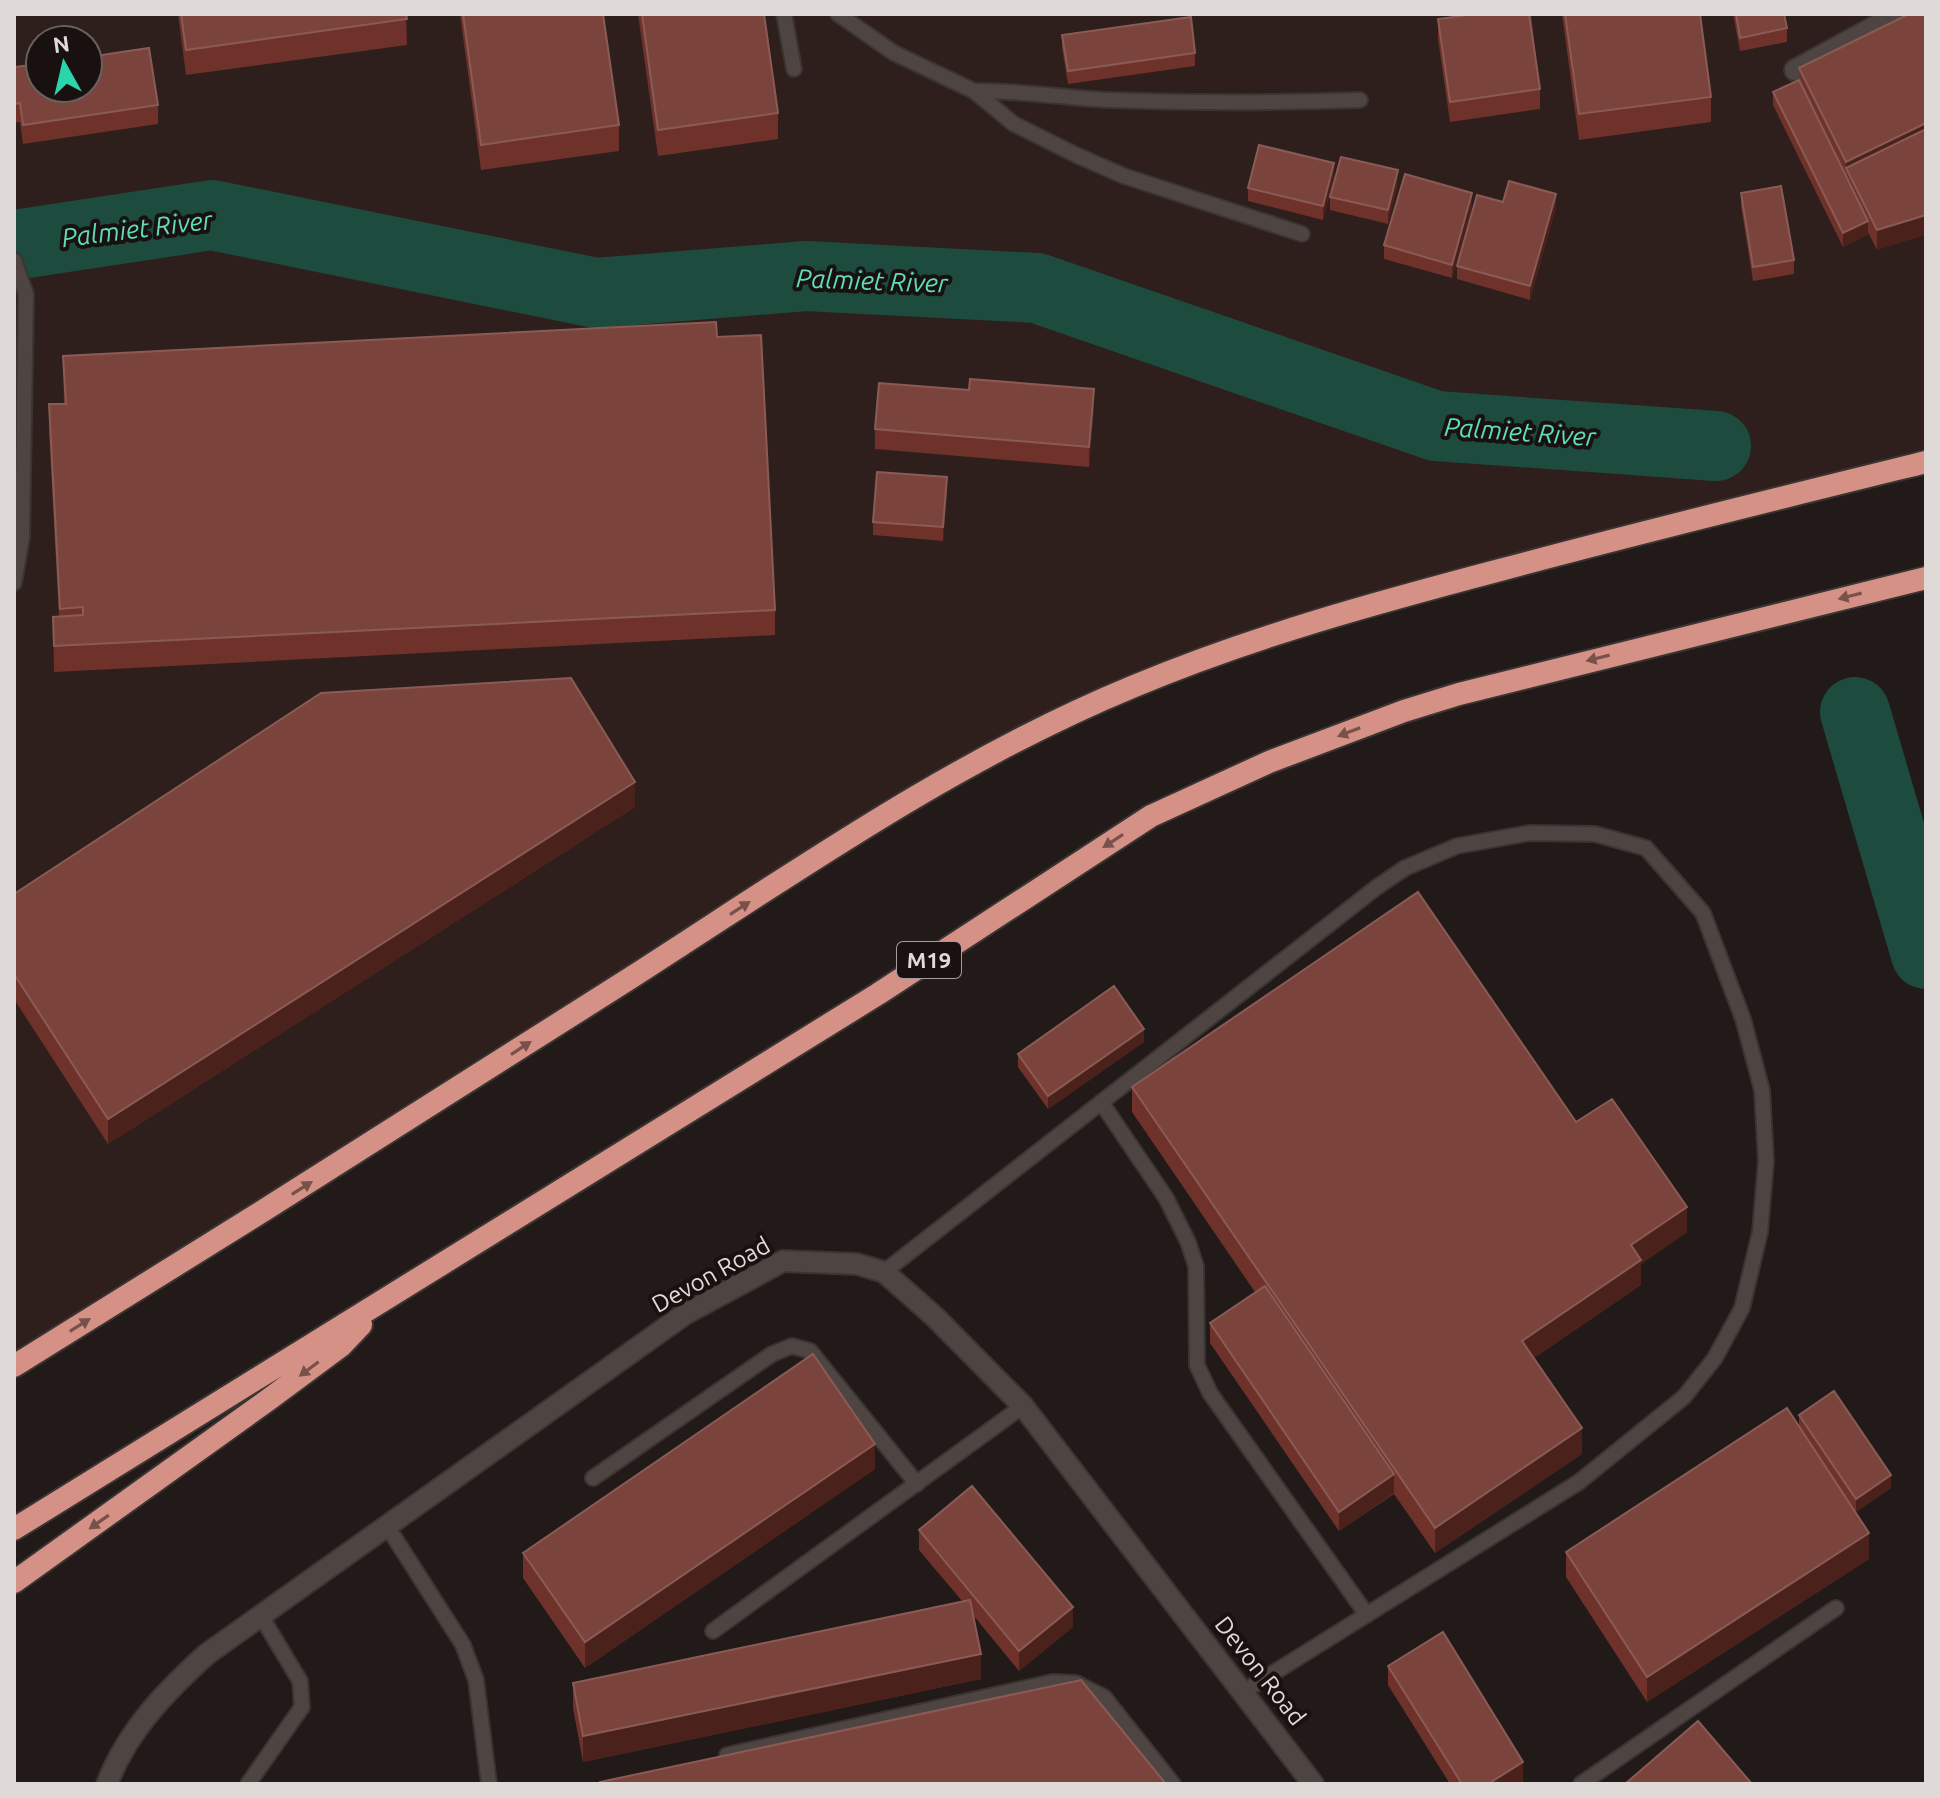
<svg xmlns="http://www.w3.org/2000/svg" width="1940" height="1798" font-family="Ubuntu,sans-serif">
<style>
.built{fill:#2e1f1d;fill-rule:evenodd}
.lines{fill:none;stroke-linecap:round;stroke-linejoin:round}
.river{stroke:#1d4c3f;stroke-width:70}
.service-casing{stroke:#3a3433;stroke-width:18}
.minor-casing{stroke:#3a3433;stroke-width:24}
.trunk-casing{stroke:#3a3433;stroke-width:26}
.service{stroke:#4e4543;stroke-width:14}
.minor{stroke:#4e4543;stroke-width:20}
.trunk{stroke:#d69186;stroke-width:22}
.wall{fill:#6e322a}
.shaded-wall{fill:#4a211b}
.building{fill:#7a443d;stroke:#8a5b55;stroke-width:2}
.oneway{fill:#78514b}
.labels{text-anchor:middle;stroke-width:8;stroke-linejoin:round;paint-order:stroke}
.shield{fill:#191110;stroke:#a49d9c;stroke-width:2}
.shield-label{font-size:22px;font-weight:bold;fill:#dfd9d8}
.street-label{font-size:24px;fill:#dfd9d8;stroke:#191110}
.water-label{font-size:26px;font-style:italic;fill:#5dddb9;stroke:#191110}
</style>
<rect width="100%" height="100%" fill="#221a19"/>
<path class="built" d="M14,14H1926V457L1428,585L1026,733L14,1365ZM40,40H88V88H40Z"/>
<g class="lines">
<path class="river" d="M14,245L212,215L596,293L806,276L1037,288L1436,426L1716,446
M1855,712L1926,954"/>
<defs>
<path id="service" d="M784,14L794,69
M838,14L894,53L974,91L1014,124L1076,155L1124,176L1302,234
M974,91C1019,90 1063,98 1109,100C1193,103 1276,103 1360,100
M14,260L26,294L22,537L14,583
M1101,1102L1166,1198L1188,1242L1196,1266L1197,1365L1210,1393L1367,1615
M884,1272L1377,887L1405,868L1457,846L1529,833L1595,834L1646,848L1703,913L1743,1019L1762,1090L1766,1161L1760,1232L1742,1308L1715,1358L1684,1397L1579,1482L1243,1692
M593,1478L772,1354L792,1346L810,1351L917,1484
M387,1526L463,1645L476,1680L489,1784
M713,1631L1023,1406
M727,1755L1053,1682L1076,1683L1104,1697L1173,1784
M248,1784L302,1707L300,1681L261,1616
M1581,1784L1836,1608"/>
<path id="minor" d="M1795,70L1898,14
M107,1784C127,1731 166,1691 207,1654L685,1314L783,1261L857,1264L884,1272L935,1317L1023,1406L1313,1784"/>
<path id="trunk" d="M14,1366C221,1238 427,1108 632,977C794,873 953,761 1132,687C1251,637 1375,603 1500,570C1641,532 1784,497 1926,462
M14,1529L878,994L1151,816L1269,762L1404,711L1459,694L1926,578
M14,1582L268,1400L341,1346L361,1325"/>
</defs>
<use href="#service" class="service-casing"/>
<use href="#minor" class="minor-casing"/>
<use href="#trunk" class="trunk-casing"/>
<use href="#service" class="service"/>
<use href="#minor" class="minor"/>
<use href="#trunk" class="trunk"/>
</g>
<path class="wall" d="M178,14H406L407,45L186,75Z
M460,14H603L619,125V151L481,170Z
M638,14H764L778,113V139L658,156Z
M1475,14H1531L1540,89V109L1450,122L1438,39V19Z
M1562,14H1700L1711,97V122L1579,140Z
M1733,14H1784L1787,28V42L1740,51Z
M1909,14L1877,250L1868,232V234L1843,247L1773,105V92L1799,80V68Z
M1062,35L1195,53V66L1068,84L1062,48Z
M14,57L15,67L158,105V124L23,144L20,122L14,123Z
M1334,177L1323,220L1248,201V188Z
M1398,183L1388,224L1330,210V197Z
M1741,193L1794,260V274L1753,281L1741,206Z
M1503,202L1556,207L1530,300L1457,279V266Z
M1472,207L1452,278L1384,259V245Z
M717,337L775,610V635L54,672L53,617H59L49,430V404H64L63,356Z
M969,390L1094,408L1089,467L875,449V429Z
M947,491L943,541L873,535V522Z
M635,807L108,1144L14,999V894Z
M1144,1042L1048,1109L1018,1067V1054Z
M1132,1087L1576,1122L1687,1232L1641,1264V1285L1534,1358L1582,1454L1435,1553L1394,1494L1339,1531L1210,1343V1323L1255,1292L1132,1112Z
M1799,1415L1891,1488L1856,1512L1836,1484L1869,1559L1647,1702L1566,1577V1552L1799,1426Z
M875,1469L585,1668L523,1578V1553Z
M919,1530L1073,1627L1019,1671L973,1615L981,1679L583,1762L573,1708V1683L962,1601L919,1550Z
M1388,1666L1523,1782L1520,1784H1450L1388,1685Z"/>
<path class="shaded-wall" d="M1926,123V149L1846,168V162Z
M1334,163V177L1323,220V206Z
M1398,170V183L1388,224V210Z
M1472,193V207L1452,278V265Z
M1556,194V207L1530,300V286Z
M1926,215V235L1877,250V230Z
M1868,221V234L1843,247V233Z
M1094,389V408L1089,467V447Z
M947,477V491L943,541V527Z
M635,782V807L108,1144V1119Z
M1144,1029V1042L1048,1109V1096Z
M1687,1207V1232L1641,1264V1285L1522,1366V1341L1631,1245Z
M1582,1428V1454L1435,1553V1528Z
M875,1444V1469L585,1668V1642Z
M1394,1474V1493L1339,1531V1512Z
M1891,1475V1488L1856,1512V1499Z
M1869,1533V1559L1647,1702V1677Z
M1073,1607V1627L1019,1671V1651Z
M981,1654V1679L583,1762V1736Z
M1523,1762V1782L1520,1784H1488Z"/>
<path class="building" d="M181,14H406L407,19L186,50Z
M463,14H603L619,125L481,145Z
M642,14H764L778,113L658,130Z
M1475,14H1529L1540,89L1450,102L1438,19Z
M1565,14H1700L1711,97L1579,114Z
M1736,14H1784L1787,28L1740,38Z
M1909,14H1926V123L1846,162L1799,68Z
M1191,17L1195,53L1068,71L1062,35Z
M149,48L158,105L23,125L20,103L14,104V57L15,67L40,64V88H88V57Z
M1799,80L1868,221L1843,233L1773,92Z
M1926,129V215L1877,230L1846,168Z
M1259,145L1334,163L1323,206L1248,188Z
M1341,157L1398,170L1388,210L1330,197Z
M1405,174L1472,193L1452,265L1384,245Z
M1509,181L1556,194L1530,286L1457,266L1477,195L1503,202Z
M1781,186L1794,260L1753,267L1741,193Z
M716,322L717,337L761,335L775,610L54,646L53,617L83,615V607L60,609L49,404H66L63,356Z
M970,379L1094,389L1089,447L875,429L879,383L969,390Z
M877,472L947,477L943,527L873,522Z
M571,678L635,782L108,1119L14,974V894L321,693Z
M1418,892L1576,1122L1612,1099L1687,1207L1631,1245L1641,1260L1522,1341L1582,1428L1435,1528L1132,1087Z
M1114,986L1144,1029L1048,1096L1018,1054Z
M1265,1286L1394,1474L1339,1512L1210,1323Z
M813,1354L875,1444L585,1642L523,1553Z
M1834,1391L1891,1475L1856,1499L1799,1415Z
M1787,1408L1869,1533L1647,1677L1566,1552Z
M972,1486L1073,1607L1019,1651L919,1530Z
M970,1600L981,1654L583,1736L573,1683Z
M1443,1632L1523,1762L1488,1784H1462L1388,1666Z
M1081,1680L1166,1784H600V1782Z
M1698,1721L1752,1784H1625Z"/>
<defs><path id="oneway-solid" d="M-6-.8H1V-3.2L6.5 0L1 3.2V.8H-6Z" transform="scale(2)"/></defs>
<g class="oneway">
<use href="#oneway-solid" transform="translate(1850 596) rotate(166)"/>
<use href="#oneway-solid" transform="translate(1598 658) rotate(166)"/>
<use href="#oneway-solid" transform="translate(1349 732) rotate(159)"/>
<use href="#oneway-solid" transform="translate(1113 841) rotate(147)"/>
<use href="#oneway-solid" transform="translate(740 908) rotate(-33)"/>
<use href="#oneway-solid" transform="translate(521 1048) rotate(-33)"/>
<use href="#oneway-solid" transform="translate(302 1188) rotate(-32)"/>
<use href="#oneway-solid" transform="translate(80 1325) rotate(-32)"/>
<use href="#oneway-solid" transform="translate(309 1369) rotate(143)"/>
<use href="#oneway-solid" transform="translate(99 1522) rotate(145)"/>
</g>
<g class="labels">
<rect class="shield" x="897" y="942" width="64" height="36" rx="6"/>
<g class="shield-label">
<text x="929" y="968">M19</text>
</g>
<g class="street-label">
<text transform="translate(711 1275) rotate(-29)" y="8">Devon Road</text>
<text transform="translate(1260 1671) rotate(52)" y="8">Devon Road</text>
</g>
<g class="water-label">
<text transform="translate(137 229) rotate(-7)" y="9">Palmiet River</text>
<text transform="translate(872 281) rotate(2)" y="9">Palmiet River</text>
<text transform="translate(1520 432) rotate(4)" y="9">Palmiet River</text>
</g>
</g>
<rect width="1940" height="1798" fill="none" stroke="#dfd9d8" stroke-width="32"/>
<g transform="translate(64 64) rotate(352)"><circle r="38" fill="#191110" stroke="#686160" stroke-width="2"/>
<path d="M0-6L14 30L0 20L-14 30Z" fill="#2ad5ac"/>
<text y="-12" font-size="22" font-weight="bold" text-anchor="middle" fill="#dfd9d8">N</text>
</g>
</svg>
